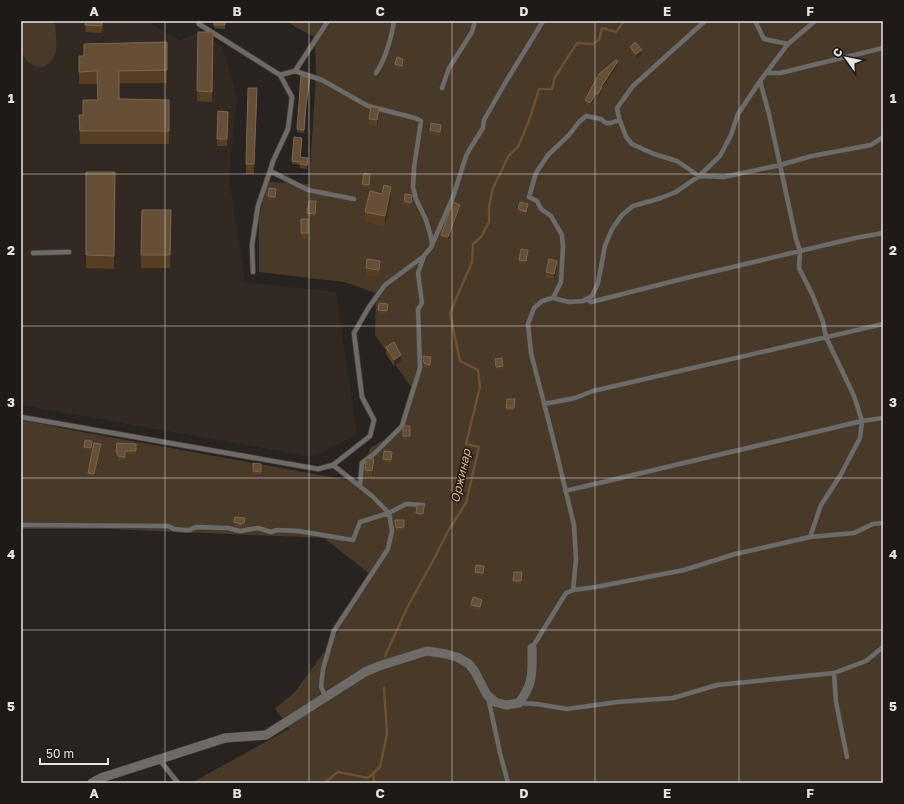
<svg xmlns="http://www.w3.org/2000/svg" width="904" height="804" font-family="'Golos Text',sans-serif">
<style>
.built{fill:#322a22}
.green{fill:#483928}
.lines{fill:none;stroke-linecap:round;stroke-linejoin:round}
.stream{stroke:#6c5032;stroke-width:2.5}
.lane-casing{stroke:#43413e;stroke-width:6}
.street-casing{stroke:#43413e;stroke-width:10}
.lane{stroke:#6e6a66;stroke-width:4.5}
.street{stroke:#6e6a66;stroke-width:9}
.wall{fill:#563e22}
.shaded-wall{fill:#3d2b19}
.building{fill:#654f37;stroke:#7a6752}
.grid{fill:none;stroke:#e6e4e1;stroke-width:1;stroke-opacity:0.55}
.labels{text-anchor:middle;stroke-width:3;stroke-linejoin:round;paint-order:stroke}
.water-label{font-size:12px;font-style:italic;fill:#e5b482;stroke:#1d1a17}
.neatline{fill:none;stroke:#e6e4e1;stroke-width:1.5}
.grid-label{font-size:13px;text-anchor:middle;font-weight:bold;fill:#e6e4e1}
</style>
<rect width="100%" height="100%" fill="#272320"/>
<path class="built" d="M21,21H148L163,31L180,40L199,32L222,46L237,97L229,179L245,282L336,292L357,434L314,457L21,405Z"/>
<path class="green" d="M22,21H55C55,29 58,49 55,55C49,71 30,70 23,55C20,48 22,29 22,21Z
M286,21H883V783H191L289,729L275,708L294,693L333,640L371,575L324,538L111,529H21V420L77,431L358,482L370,448L397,432L413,390L375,335L376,293L344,282L259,272V216L268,182L309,184L316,77L315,37L297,28Z"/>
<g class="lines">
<path class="stream" d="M385,656L408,606L435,557L448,531L466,503L479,447L466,444L480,387L478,370L460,361L450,313L472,262L473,244L481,237L489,222V207L493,188L509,155L518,147L530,118L539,89H552L555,77L577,43L592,44L599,40L602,28L616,32L624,21
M373,774L374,781L376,783
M324,783L338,772L368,778L380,767L387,734L384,688"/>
<defs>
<path id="lane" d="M200,21L199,24L280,75L292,97L288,129L273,161L270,171L308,190L354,199
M705,21L633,86L617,108L619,118L626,137L632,144L654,154L677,161L699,176L724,177L780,165L812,156L871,145L883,137
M755,21L764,39L788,44
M295,71L328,21
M376,73C385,60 392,36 394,21
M766,73H780L883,48
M760,81L769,114L796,239L800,251L799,268L813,296L823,322L826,337L854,396L862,421L860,438L840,476L821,505L810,537
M442,88L449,68L472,32L475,21
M432,245L453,197L466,156L471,147L483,128L484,120L504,85L543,21
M33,253L69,252
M253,272L252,245L258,206L270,171
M553,298L561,282L563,247L562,235L551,216L541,209L537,201L529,197L536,173L548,155L569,135L579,122L586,116L601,119L606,123H611L619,120
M587,299L591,302L682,279L855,238L883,233
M544,404L575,398L593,391L883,324
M21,417L318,469L333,465L370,436L374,420L362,397L354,333L369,307L385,285L424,256L432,246L431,237L426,220L416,199L413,187L414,168L421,121L415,118L368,106L322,80L295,71L280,75
M360,486L362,463L375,453L402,426L420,368L418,309L422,303L418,273L424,256
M565,491L862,421L883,418
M21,525L168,526L174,529L185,530H190L196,527L228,528L240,531L258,528L271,532L277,530L298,531L353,540L360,522L389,513L406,504L423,505
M573,590L596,587L684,570L735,554L766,547L810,537L854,533L873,524L883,523
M532,648L566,593L573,590L576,559L574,525L552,434L531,353L528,324L534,308L542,301L553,298L569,302L583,301L592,296L598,283L605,246L612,229L622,215L633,206L661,198L676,192L699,176L720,156L731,135L738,114L760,81L788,44L815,21
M834,673L836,702L847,757
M326,697L321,687L323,669L334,631L388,549L392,531L389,513L372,496L333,465
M488,697L500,753L508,783
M519,703L537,704L567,709L617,702L673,698L717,685L834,673L866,661L883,647
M159,759L178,783"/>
<path id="street" d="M92,783L101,778L225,738L266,735L365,672L379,666L427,651L446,654L457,657L469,664L475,672L487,695L495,702L506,705L519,703C534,683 532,672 532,648"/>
</defs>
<use href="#lane" class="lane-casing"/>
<use href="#street" class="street-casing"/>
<use href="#lane" class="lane"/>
<use href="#street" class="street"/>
</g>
<path class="wall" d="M86,21H103L102,33L85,32Z
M214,21H225V29L214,28Z
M198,32H213L212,102L197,101Z
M167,42V83H119V99L169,100V144H80L79,115H83L97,100V84H79V56H84Z
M630,47L642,53L636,58L630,50Z
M403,62L402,69L395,67V64Z
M618,65L602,88V91L598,97L596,96L590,106L585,104V100Z
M310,81L306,108L304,133L297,132V129Z
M257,98L254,174H246V164Z
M218,111L228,112L227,146H217Z
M379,115L377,127L369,125V119Z
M441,128L440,136L430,134V130Z
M302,141L301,157L308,161L307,169L300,168V165L292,164V161Z
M86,172H115L114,269L86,268Z
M370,177L369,188L362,187V184Z
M276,193L275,201L268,200V196Z
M382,194L391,197L385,226L365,222V212Z
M412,199L411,206L404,204V201Z
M316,205L315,217L307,216V213Z
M460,208L448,240L441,238V235Z
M528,208L526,215L518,213V209Z
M142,210H171L170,268H141Z
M308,226V239H301V233Z
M528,253L526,265L519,264V260Z
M380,267L379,276L366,275V268Z
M557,268L554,281L546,279V272Z
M379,303L388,304L387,314H378Z
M386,347L401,361L394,366L386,354Z
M423,356L431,361L430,368L424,367Z
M502,358L503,370H496L495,359Z
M507,399H515L514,411H506Z
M410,426V439H403V427Z
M92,444L91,451L84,450V447Z
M136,444V455L125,454V460H118V456H116V452Z
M101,448L94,477L88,476V473Z
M392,455L391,463L383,462V459Z
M253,463L261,464V475H253Z
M374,465L372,478L365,477V470Z
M424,508L423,517L416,516V513Z
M245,518L244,526L240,527L234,526V522Z
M395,520H404V531H396Z
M484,569L483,576L475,575V572Z
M514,572H522L521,584H513Z
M482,603L480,611L471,608V605Z"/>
<path class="shaded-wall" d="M642,50V53L636,58V54Z
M618,61V65L602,88V91L598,97V94L601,87Z
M596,93V96L590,106V103Z
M379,108V115L377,127V120Z
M391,187V197L385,226V216Z
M528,204V208L526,215V212Z
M460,205V208L448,240V237Z
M557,261V268L554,281V274Z
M401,355V361L394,366V360Z
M101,444V448L94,477V474Z
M374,459V465L372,478V471Z"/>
<path class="building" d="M86,21H102V26L85,25Z
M214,21H225V25H214Z
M198,32H213L212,92L197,91Z
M167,42V70L119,71V99L169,100V131H80L79,115H83V100H98L97,71L79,72V56H84V44Z
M635,42L642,50L636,54L630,47Z
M397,57L403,59L402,66L395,64Z
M616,60L618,61L601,87H602L598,94L596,93L590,103L585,100L599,74Z
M301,76L310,78L306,105L304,130L297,129Z
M248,88H257L254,164H246Z
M371,107L379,108L377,120L369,119Z
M218,111L228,112L227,139H217Z
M431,123L441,125L440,132L430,130Z
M294,137L302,138L300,157L308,158L307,165L300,164V162L292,161Z
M86,172H115L114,256L86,255Z
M364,173L370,174L369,185L362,184Z
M384,185L391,187L385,216L365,212L370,191L382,194Z
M269,188L276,189L275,197L268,196Z
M405,194L412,195L411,203L404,201Z
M309,201H316L315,214L307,213Z
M453,202L460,205L448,237L441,235Z
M520,202L528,204L526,212L518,209Z
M142,210H171L170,255H141Z
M301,219H308V233H301Z
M521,249L528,250L526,261L519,260Z
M367,259L380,261L379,270L366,268Z
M549,259L557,261L554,274L546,272Z
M379,303L388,304L387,311L378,310Z
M394,342L401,355L394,360L386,347Z
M423,356L431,357L430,365L424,363Z
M502,358L503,366L496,367L495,359Z
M507,399H515L514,408H506Z
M404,426H410V436H403V427Z
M85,440L92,441L91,448L84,447Z
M94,443L101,444L94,474L88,473Z
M117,443L136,444V451H125V457L118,456V453L116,452Z
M384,451L392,452L391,460L383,459Z
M366,458L374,459L372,471L365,470Z
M253,463L261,464V472L253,471Z
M417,505H424L423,514L416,513Z
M235,517L245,518L244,523L240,524L234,522Z
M395,520H404V527L396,528Z
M476,565L484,566L483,573L475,572Z
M514,572H522L521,581H513Z
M473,597L482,600L480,607L471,605Z"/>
<path class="grid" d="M165,21V783M309,21V783M452,21V783M595,21V783M739,21V783M21,174H883M21,326H883M21,478H883M21,630H883"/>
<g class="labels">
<g class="water-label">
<text transform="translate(461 476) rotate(-77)" y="4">Оржинар</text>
</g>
</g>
<rect width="904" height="804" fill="none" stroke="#1d1a17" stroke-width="44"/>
<g transform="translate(846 58) rotate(303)" stroke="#1d1a17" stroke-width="3" paint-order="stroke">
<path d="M0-3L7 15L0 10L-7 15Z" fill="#e6e4e1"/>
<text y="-6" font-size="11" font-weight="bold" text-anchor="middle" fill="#e6e4e1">С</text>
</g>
<path d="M40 758v6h68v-6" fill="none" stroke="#e6e4e1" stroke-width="2"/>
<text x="46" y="758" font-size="12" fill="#e6e4e1" stroke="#1d1a17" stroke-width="3" paint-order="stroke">50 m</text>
<rect x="22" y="22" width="860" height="760" class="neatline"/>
<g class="grid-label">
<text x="94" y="16">A</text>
<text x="237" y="16">B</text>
<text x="380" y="16">C</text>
<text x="524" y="16">D</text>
<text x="667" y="16">E</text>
<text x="810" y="16">F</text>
<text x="11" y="103">1</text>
<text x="893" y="103">1</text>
<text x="11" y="255">2</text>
<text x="893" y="255">2</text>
<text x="11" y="407">3</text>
<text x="893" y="407">3</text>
<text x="11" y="559">4</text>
<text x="893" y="559">4</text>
<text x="11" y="711">5</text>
<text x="893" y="711">5</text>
<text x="94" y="798">A</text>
<text x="237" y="798">B</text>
<text x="380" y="798">C</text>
<text x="524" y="798">D</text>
<text x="667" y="798">E</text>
<text x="810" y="798">F</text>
</g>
</svg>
